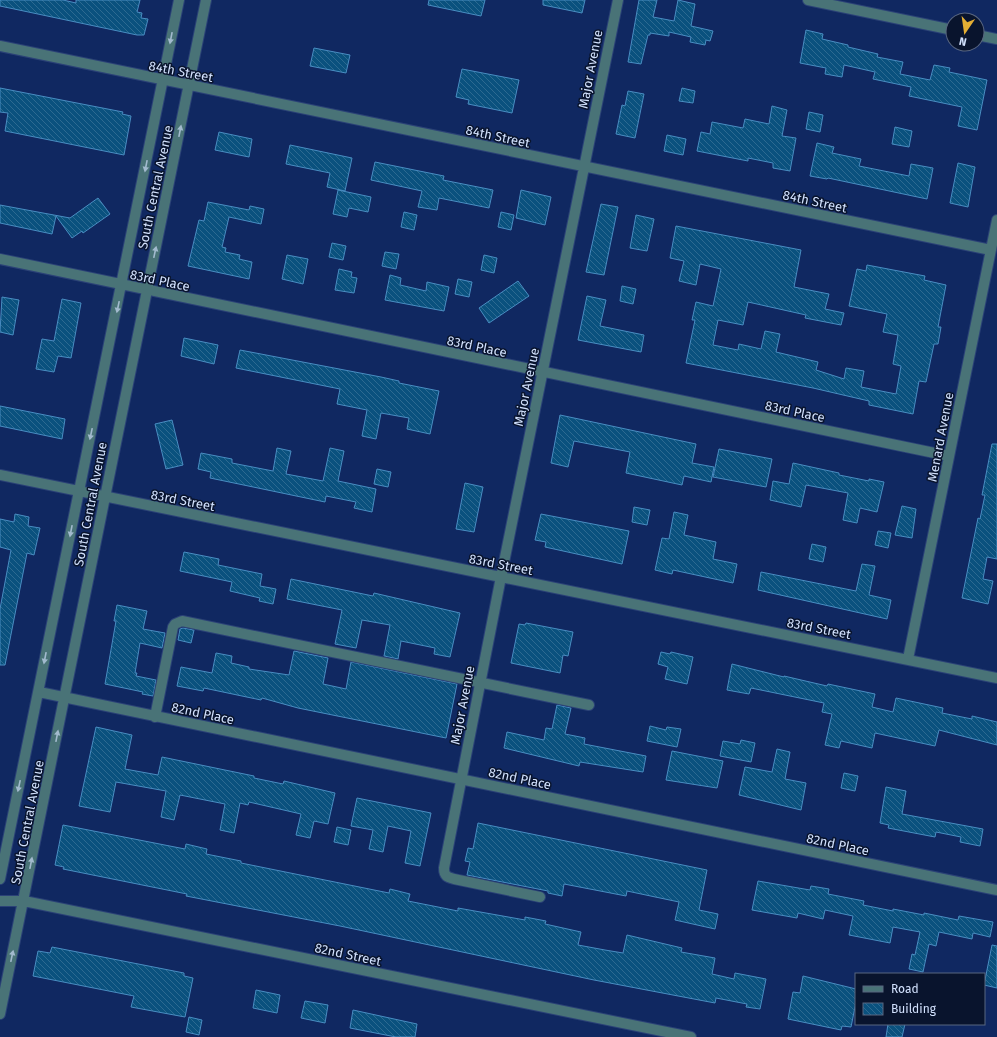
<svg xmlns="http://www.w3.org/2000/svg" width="997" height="1037" font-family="'Fira Sans',sans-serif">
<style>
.building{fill:url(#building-back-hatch);stroke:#498dc2}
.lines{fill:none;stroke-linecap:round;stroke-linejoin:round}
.minor-casing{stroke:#2b4277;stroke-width:12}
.minor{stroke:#497377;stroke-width:10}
.oneway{fill:#a2bace}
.labels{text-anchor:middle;stroke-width:3;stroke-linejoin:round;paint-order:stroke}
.street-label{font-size:13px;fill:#d2e1fd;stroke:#09142d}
</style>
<defs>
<pattern id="building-back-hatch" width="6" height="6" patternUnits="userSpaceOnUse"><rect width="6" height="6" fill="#0a517e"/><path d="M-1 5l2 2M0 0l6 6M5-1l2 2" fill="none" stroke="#2d6a91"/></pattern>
</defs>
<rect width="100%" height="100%" fill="#102861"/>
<path class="building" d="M0,0H63L76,3V0H140L137,12L142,13L141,18L148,19L144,35H137L0,6Z
M429,0H485L481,16L428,5Z
M543,0H585L582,13L543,5Z
M639,0H657L653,17L674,21L678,0L695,4L691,26L713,31L710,41L706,40L705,45L690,42L691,37L669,32V36L650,33V35H648L641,64L628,62Z
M806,30L823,34L822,39L848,45V47L878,54L877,57L903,62L900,74L930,80L934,65L950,68L949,72L987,80L977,130L958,126L962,107L909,96L911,87L873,79L875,72L844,65L842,77L825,74L826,68L800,63Z
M314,48L350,55L346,73L310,66Z
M462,69L519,80L512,113L468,104L469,100L456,97Z
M0,88L123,112L122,114L131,116L124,155L5,131L8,113L0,112Z
M682,88L695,91L693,103L679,101Z
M628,91L644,94L635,138L616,134L622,105L625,106Z
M772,106L787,110L782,136L796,138L790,171L773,168V163L748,158V161L697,151L701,132L710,134L712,122L743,128L745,119L769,124Z
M809,112L823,115L820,132L806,129Z
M895,127L912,131L909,147L892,144Z
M219,132L252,139L249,157L215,150Z
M667,135L686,139L683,155L664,151Z
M817,143L834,147L832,153L861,159L859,166L909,176L911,164L933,168L927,199L828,178L827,179L810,176Z
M290,145L352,158L345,191L327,187L330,173L286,164Z
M375,162L444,176L443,180L493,190L489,208L439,198L437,210L418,207L422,191L371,180Z
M958,163L975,167L968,207L950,203Z
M338,190L371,197L368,212L349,208L347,217L333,214Z
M521,190L551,197L545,225L516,218Z
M98,198L110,214L83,233L82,231L72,238L56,216L52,234L0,223V205L70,218Z
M208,202L249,210L250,206L264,209L261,224L229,217L222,247L226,248L225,252L240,255L239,259L252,262L249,279L188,266L199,220L204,221Z
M601,204L618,207L604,275L586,272Z
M404,212L417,215L414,230L401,227Z
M501,212L514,215L511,230L498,227Z
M636,215L654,219L647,251L630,248Z
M676,226L801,250L794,287L829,294L825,309L844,313L841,325L805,318L806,315L748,302L743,325L718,320L713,345L738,350L739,344L761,349L765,331L780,334L776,352L818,362L816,370L844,379L846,368L864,371L861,387L896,394L901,366L893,364L898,335L883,332L887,314L849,306L857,269L866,271L867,265L925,276L924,280L946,285L938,327H941L938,344H934L926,382L919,381L913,414L869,405V401L813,388L686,363L695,320H692L696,302L713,306L721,269L700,264L696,285L679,281L684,261L670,258Z
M332,243L346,246L343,260L329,257Z
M385,252L399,254L396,269L382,266Z
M287,255L308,259L303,284L282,279Z
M484,255L497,258L494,273L481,270Z
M339,269L352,272L351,277L357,278L354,293L335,290Z
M390,275L401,278L400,285L426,291L427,282L449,287L444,311L385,300Z
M458,279L472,282L469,297L455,294Z
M518,281L529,296L489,323L479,308Z
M622,286L636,289L633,304L620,301Z
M587,296L606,300L600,326L644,335L641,352L578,340Z
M2,297L19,300L13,335L0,332Z
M62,299L81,303L71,358L58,356L54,372L36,369L42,339L54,341Z
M184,338L218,345L214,364L181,356Z
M240,350L381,377L399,381V383L439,391L430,434L407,429L409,418L381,413L376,439L362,436L367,410L337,404L340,389L236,368Z
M0,406L65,419L62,439L0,426Z
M560,415L696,444L692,463L714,467L711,482L684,476L682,485L626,473L630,452L574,441L568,467L551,463Z
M172,420L183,465L166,469L155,424Z
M992,444H997V559L987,557L983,579L993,581L988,604L962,598L978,518L980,519L985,495H982Z
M277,448L291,451L286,474L323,481L330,448L344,451L338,481L376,489L372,512L354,508L356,502L326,496L325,502L210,478L211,472L198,469L201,453L232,459V463L273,471Z
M719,449L772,459L766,487L713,477Z
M793,463L839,473V475L869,481V479L884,482L877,512L860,508L857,523L843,520L848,493L806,485L801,507L770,500L773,481L789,484Z
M377,469L391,472L388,487L374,484Z
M465,483L483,487L474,532L456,529Z
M902,506L916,509L912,538L895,535Z
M634,507L650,510L647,525L632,522Z
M674,512L688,515L684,535L716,542L713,559L737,564L733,583L673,570L672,574L655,570L662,538L669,539Z
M15,514L29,517L28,526L40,528L34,555L27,553L5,665H0V609L11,550L0,547V519L14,522Z
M541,514L629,531L622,564L545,547L546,542L535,540Z
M878,531L891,533L888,548L875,545Z
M812,544L826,547L823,562L809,559Z
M184,552L219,559L218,565L262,574L260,586L276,589L273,604L259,601L260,598L230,591L232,582L180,571Z
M862,564L875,566L869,595L891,600L887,619L758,590L761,572L856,591Z
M291,579L373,596L374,593L460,613L450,657L434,654L435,648L401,641L398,659L384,656L390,625L362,620L356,648L335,644L342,610L287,599Z
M117,605L147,611L143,629L165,633L162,648L140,643L135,673H137L136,676L156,680L153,696L142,694L143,692L105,684L116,621H114Z
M526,623L573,632L568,656L563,655L560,673L511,663L519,624L525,625Z
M183,628L194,630L191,643L178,640L180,629Z
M294,651L328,658L323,684L346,689L351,662L457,684L446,738L298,708L262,698L261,700L204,688L203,691L177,686L181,667L212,673L216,653L232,656L231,663L249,667V669L289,675Z
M661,652L670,654L671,652L693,657L687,684L665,679L668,667L658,664Z
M732,664L784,677V676L827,686L828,684L875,694L872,707L893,712L896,698L943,708L942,713L972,719V716L997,722V745L939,730L935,746L875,733L872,748L841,741L839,748L825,745L832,714L822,712L824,703L751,688L749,694L727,690Z
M557,705L571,708L565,734L585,738L584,744L646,756L643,772L580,762L579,766L504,748L507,732L544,740L546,728L552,729Z
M650,726L666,730L667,727L681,729L677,747L647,741Z
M96,727L132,735L125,769L158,775L162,757L254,776V778L283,784L284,781L335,793L328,824L314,821L310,838L296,835L301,814L249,802L248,805L240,803L234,833L220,830L225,804L180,795L174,820L161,817L166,791L116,782L110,812L79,806Z
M741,740L755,743L751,762L720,756L723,741L740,744Z
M777,749L790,752L785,779L806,783L801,810L739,795L745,767L772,772Z
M672,751L723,761L717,788L666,780Z
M844,773L858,776L855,791L841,788Z
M886,787L906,791L902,814L983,829L980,846L960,842L961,837L936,832L935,837L888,828L889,825L880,823Z
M357,798L431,813L420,866L405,863L411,831L388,826L383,852L369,849L373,830L351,826Z
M478,823L707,870L699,910L718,914L715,929L675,920L679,902L627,891L626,896L564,884L562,896L548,893V891L467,875L470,862L465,861L468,848L473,849Z
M63,825L185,849L186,844L207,849L206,854L241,861V863L389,893L390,889L410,894L408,901L458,911V908L525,920V917L546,921L545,924L581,932L578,945L605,950L623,953L627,935L682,948L681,952L715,958L712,974L734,979L735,973L766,979L760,1009L746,1007L747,1004L716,998L715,1003L594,980L340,926L186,896L187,894L63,869L64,867L55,865Z
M337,827L351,830L348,845L334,842Z
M758,881L810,890L811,886L829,889L828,894L864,901L863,905L893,911V909L924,915V913L958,920L959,916L993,922L990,937L973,933L972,939L939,932L936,946L929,944L923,972L909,969L912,954L915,955L920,932L893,927L890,943L849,935L853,916L825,910L823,919L798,913L797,918L752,910Z
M992,945L997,946V988L984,985Z
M52,947L184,973V976L193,978L185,1017L131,1007L134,996L33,976L38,951L50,953Z
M803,976L856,989V1002L851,1027L842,1026L841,1030L788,1019L793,992L800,993Z
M256,990L280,995L277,1013L253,1008Z
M305,1001L328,1005L325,1023L301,1018Z
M353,1010L417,1024L415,1037H396L350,1028Z
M189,1017L202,1020L199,1035L186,1032Z
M888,1024H905L902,1037H886Z"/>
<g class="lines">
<defs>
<path id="minor" d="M808,0L953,30
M977,35L997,39
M0,46L991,250
M0,259L949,456
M0,475L997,678
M908,659L997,220
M39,692L997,890
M155,717L173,627L175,624L182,621L589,705
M0,879L179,0
M540,897L454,879C447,877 444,876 444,868L501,577L618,0
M0,901H24L691,1037
M0,1014L206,0"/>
</defs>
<use href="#minor" class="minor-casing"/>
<use href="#minor" class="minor"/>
</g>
<defs><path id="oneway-solid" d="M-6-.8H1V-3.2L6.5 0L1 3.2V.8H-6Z"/></defs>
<g class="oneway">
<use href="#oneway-solid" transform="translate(171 38) rotate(101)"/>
<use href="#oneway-solid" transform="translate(180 131) rotate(-79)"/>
<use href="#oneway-solid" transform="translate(146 166) rotate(101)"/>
<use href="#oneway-solid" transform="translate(155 252) rotate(-78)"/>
<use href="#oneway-solid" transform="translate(118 307) rotate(102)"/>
<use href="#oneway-solid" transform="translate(91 434) rotate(102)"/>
<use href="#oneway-solid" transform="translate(71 531) rotate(101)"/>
<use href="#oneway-solid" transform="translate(45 658) rotate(101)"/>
<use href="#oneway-solid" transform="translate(57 736) rotate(-79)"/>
<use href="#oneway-solid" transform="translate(19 786) rotate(102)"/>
<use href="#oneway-solid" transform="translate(31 863) rotate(-79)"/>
<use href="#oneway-solid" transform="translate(12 956) rotate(-78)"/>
</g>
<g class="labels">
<g class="street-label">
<text transform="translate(590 69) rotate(-79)" y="5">Major Avenue</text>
<text transform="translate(181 71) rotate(11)" y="5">84th Street</text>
<text transform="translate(498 136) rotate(12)" y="5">84th Street</text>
<text transform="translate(155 187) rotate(-78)" y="5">South Central Avenue</text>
<text transform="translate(815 201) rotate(12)" y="5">84th Street</text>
<text transform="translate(160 280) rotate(12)" y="5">83rd Place</text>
<text transform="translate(477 346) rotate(12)" y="5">83rd Place</text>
<text transform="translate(526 387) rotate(-78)" y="5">Major Avenue</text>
<text transform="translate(795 411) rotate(12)" y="5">83rd Place</text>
<text transform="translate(940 437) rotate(-79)" y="5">Menard Avenue</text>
<text transform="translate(183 500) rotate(11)" y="5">83rd Street</text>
<text transform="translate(90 504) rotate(-79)" y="5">South Central Avenue</text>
<text transform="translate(501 564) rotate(11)" y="5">83rd Street</text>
<text transform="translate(819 628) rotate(11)" y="5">83rd Street</text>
<text transform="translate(462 705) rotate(-79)" y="5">Major Avenue</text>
<text transform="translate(203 713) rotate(12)" y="5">82nd Place</text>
<text transform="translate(520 778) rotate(12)" y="5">82nd Place</text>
<text transform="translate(27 822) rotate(-79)" y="5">South Central Avenue</text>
<text transform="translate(838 844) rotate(12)" y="5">82nd Place</text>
<text transform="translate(348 954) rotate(12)" y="5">82nd Street</text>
</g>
</g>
<rect x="855" y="973" width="130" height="52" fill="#09142d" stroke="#596680"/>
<rect x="863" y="986" width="20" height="6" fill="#497377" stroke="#596680"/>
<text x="891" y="993" font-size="12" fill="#d2e1fd">Road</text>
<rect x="863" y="1003" width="20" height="12" fill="url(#building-back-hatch)" stroke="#596680"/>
<text x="891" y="1013" font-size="12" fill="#d2e1fd">Building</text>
<g transform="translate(965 32) rotate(193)"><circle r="19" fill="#09142d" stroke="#596680"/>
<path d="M0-3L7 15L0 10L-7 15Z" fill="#e3ae34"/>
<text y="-6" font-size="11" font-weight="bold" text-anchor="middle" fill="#d2e1fd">N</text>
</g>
</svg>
